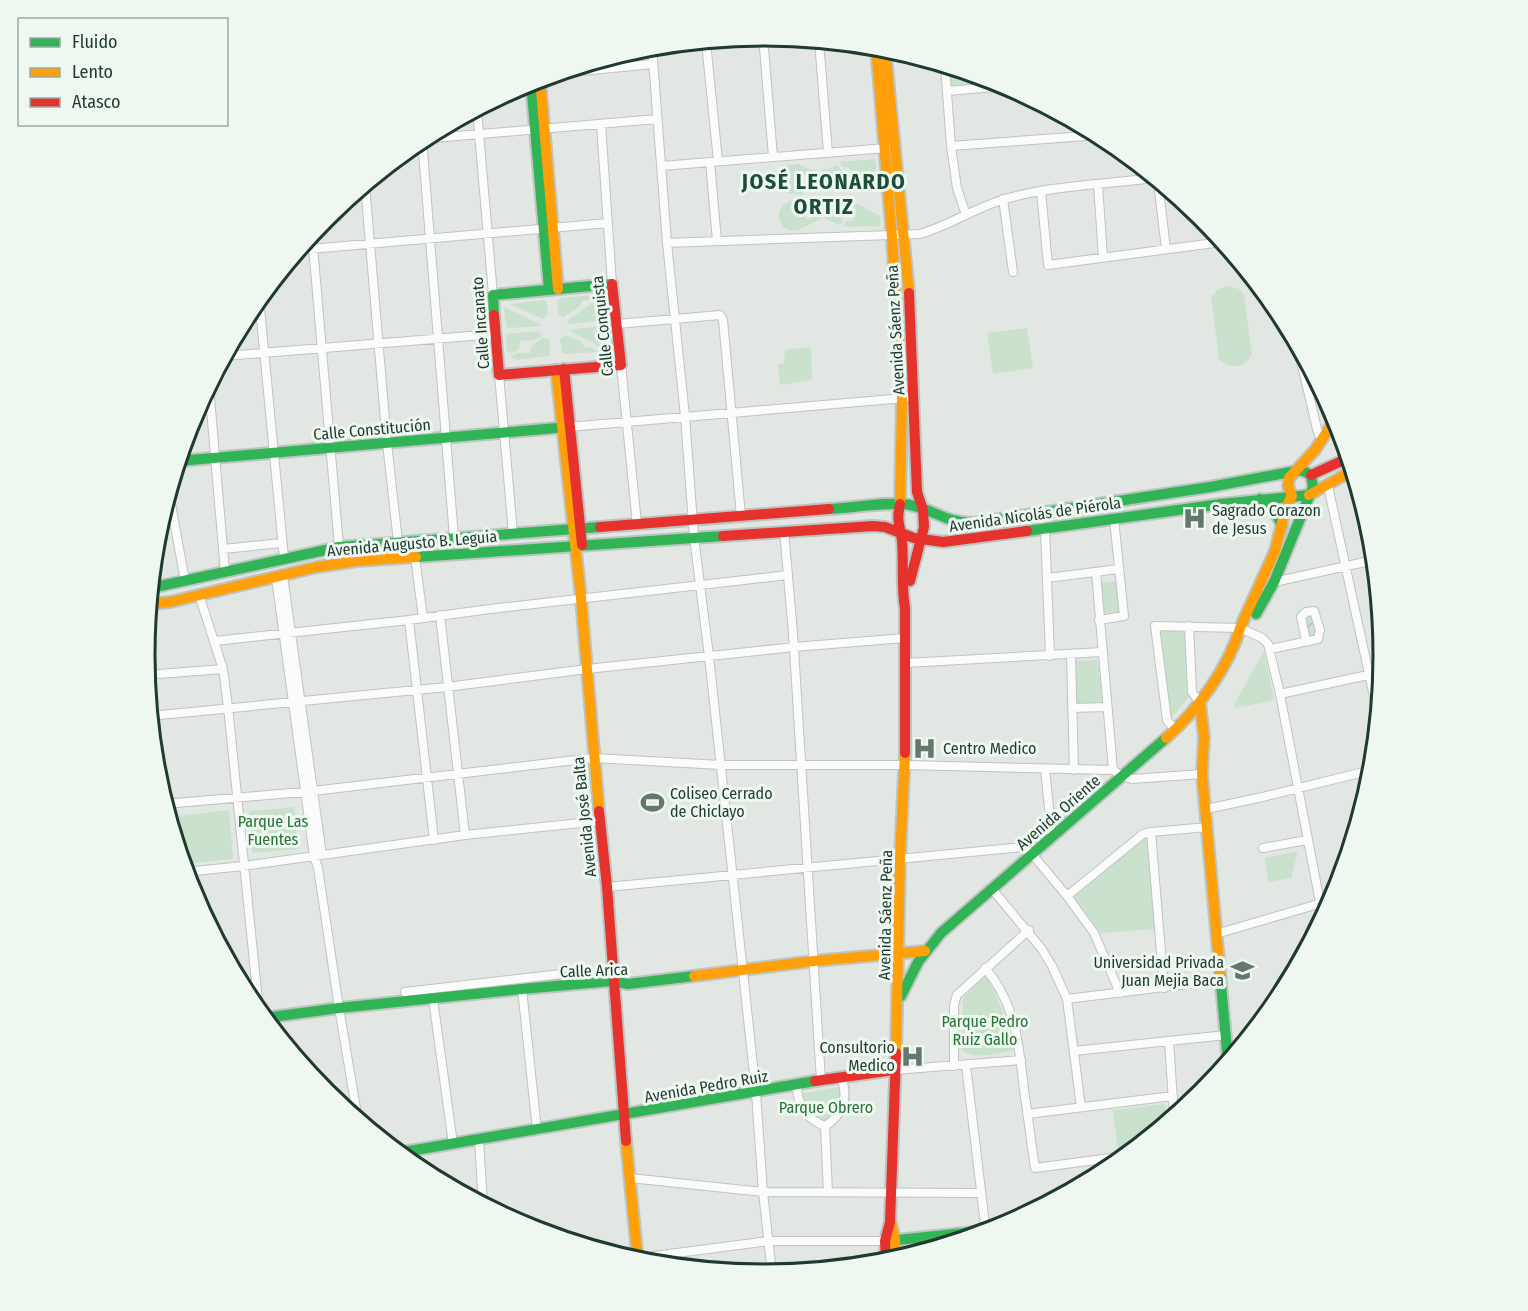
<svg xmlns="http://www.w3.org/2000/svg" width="1528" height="1311" font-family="'Fira Sans Condensed',sans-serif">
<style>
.green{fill:#cae1cd}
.garden{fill:url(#garden-furrows)}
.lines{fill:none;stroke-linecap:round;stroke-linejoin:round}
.street-casing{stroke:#bfc4c1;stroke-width:10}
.fast-casing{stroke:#bdc5c1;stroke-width:14}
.slow-casing{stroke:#bdc5c1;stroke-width:14}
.jam-casing{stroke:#bdc5c1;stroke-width:14}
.street{stroke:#fbfbfb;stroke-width:8}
.fast{stroke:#30b455;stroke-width:10}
.slow{stroke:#ff9f0a;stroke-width:10}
.jam{stroke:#e5322d;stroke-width:10}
.labels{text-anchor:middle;stroke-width:6;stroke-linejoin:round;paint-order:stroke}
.street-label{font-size:16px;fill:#1f3a2e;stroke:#eff7f1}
.poi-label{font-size:16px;fill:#1f3a2e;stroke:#eff7f1;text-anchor:start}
.park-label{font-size:16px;fill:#297238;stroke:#eff7f1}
.district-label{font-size:22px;font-weight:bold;letter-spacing:1.5px;fill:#1b4d37;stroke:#eff7f1}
.rim{fill:none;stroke:#1f3a2e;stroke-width:3}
</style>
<defs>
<pattern id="garden-furrows" width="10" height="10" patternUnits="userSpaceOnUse" patternTransform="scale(1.5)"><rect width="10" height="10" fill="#cae1cd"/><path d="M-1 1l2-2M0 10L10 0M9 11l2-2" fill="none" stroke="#adc2b0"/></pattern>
</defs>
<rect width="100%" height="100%" fill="#e2e7e4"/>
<path class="green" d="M949,67L997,82L950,86Z
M875,159L876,170L855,185L851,179L853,175L852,170L847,167H843L839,162Z
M799,164L808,169L819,171V177L811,179L804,173V176L797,181L805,188L803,194C784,196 765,184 782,165Z
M837,165L840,168L838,173L839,177L844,181H848L852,186L845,190L840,183L827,181L826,177L823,178L822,169L826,170Z
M846,197L853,201L851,206H846C841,210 839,215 843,220L841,225L825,219V212H829V208L841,206Z
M803,198L806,205L799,214H802L808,220L814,211L822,212V219C807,223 789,243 779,219C778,203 789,200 803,198Z
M856,203L880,216L881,226L844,227L846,221H852L855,217L853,207Z
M1229,286L1239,289L1244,294L1252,355C1244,368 1231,370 1219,359L1211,296L1219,289Z
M593,295L594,296L588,300L582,301L580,306L563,317L558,314L557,302L560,298Z
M544,300L547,302L548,315L543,319L509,304Z
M596,300L601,301L603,317L599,321L568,324L567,321Z
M504,307L540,324V326L509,328L506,326Z
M600,326L604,330L605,344L600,347L568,330Z
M1027,328L1033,368L993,374L987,333Z
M540,331L541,337L528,341L521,340L519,349L513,353L507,352L506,334Z
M566,335L580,341L586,348L591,347L598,352L563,354L560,339Z
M544,337L550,341L549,356L517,360L511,357L517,353H530L531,346Z
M811,347L812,380L780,385L778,364L784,363L785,350Z
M1116,581L1119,612L1102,613L1099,583Z
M1158,628L1188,630L1189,697L1173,716H1170Z
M1264,651L1274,700L1235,708V703Z
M1098,660L1103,704H1076L1074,661Z
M294,807L298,849L252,853L249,811Z
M229,810L233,859L183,864L169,817Z
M1143,838H1147L1155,929L1101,933L1074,897Z
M1298,851L1291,878L1268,882L1265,858Z
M986,976L990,980L1015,1042L1012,1051C996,1053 973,1061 961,1049L963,998Z
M850,1085V1110L830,1125L812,1121L799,1094Z
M1165,1104L1167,1122L1134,1149L1118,1151L1113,1110Z"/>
<path class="garden" d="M1312,614L1318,632L1315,636L1309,637L1304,615Z"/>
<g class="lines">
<defs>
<path id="street" d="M763,36L773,157
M819,41L828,153
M706,42L718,161
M652,47L667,243L685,416L694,537L709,656L756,1093L763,1192L772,1274
M945,66L951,146L957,188L966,215
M561,73L653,64
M947,91L1007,86
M477,110L493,295
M601,124L612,284
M422,139L454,538
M422,139L657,119
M951,146L1098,135
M710,162L717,241
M661,166L887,148
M1158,182L1166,249
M365,185L387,443L398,542
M1098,185L1103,257
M1041,191L1048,265L1222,242
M1003,199L1013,272
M312,235L339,547
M667,243L920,234C948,226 973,209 1002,200C1046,186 1107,184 1154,178
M299,250L608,223
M259,298L284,558
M617,324L720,315L723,320L741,516
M1297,344L1317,429L1319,435L1323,438
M225,356L495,334
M621,365L637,524
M499,375L513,533
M209,386L225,572
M568,427L905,398
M1328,486L1378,715
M169,493L185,581
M1045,529L1050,656
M784,531L793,633L821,1081
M223,549L282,543
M415,557L423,618
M1096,572L1113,770
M283,576L322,855
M276,578L314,856L318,868L339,1008L358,1120
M1047,578L1119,569
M1274,582L1374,560
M199,595L223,669L228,707L259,1011
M440,615L465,835
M409,620L434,840
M1099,620L1124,616L1114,519
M1189,626L1192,692L1200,703
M215,641L409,620L490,609L788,575
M1270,649L1318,639L1320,630L1314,611L1306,612L1301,617L1306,641
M1071,655L1074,770
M906,663L1102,652
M146,675L223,669
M1280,694L1382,672
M1072,708L1107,707
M150,716L447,687L587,669L794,647L905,638
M1175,730L1167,720L1155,626L1240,628L1262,638L1268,644L1280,694L1323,918
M1045,769L1052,837
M165,804L313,791L593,758L721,765H905L1113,770L1122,776L1132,779L1202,774
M1206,809L1258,798L1372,770
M1151,832L1164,988
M1263,848L1307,840
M185,872L243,866L465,835L600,821
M607,887L1023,847L1032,854L1067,896L1094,933L1120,993
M992,889L1041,948L1052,966L1067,999L1081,1107
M1067,896L1143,834L1151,832L1208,827
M1216,934L1332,900
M985,968C1016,1003 1019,1046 1024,1090C1028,1116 1031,1142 1035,1168L1126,1156
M522,989L537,1130
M405,992L561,974
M433,999L453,1144
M1067,999L1220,980
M1169,1041L1174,1116
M1074,1051L1226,1035
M966,1065L986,1233
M954,1066V1005L957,995L1029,930
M894,1070L1021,1060
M797,1085C797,1105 806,1119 825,1126
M1027,1114L1173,1096
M825,1126L828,1193
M825,1126C843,1115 849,1097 841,1077
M479,1140L483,1205
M630,1178L763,1192L980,1193
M631,1259L769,1241H885"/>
<path id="fast" d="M531,82L549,289
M494,315L493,295L612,284
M179,461L568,427
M1260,499L1273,509L1282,525
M829,509C852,508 889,501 910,505C934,510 947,523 974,523L1210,487L1301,470L1311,475
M1027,531L1221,504L1309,495
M416,557L723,536
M151,588L339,547L600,527
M1256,614L1274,582L1313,487L1311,475
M1220,973L1228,1062
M901,996L918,962L941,933L1166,738
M264,1018L339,1008L522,989L612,981L628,984L694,976
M398,1153L815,1081
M888,1241L993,1230"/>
<path id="slow" d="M876,47L892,237L902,398L900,504
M885,48L909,293
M540,79L558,289
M556,370L581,598L599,811
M1309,495L1352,471
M150,604L170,602L317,567L357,561L416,557
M1200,703L1204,737L1202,774L1220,973
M1166,738C1196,712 1229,667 1240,628L1275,551L1286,507L1292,496L1288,486L1289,478L1315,450L1336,418
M694,976L814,961L925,951
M896,1053L900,858L905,753
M626,1141L638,1262
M891,1223L895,1240L896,1260"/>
<path id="jam" d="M909,293L917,492L923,510
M494,315L499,375L621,365L612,284
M564,369L582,545
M1311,475L1348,458
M900,504C896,522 900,524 902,541C904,564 901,586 905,608V753
M600,527L829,509
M723,536L873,526L885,527L914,538L943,542L1027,531
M910,581L924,527L923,510
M599,811L607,887L626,1141
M815,1081L894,1070
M886,1263L885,1241L890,1222L896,1053"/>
</defs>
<use href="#street" class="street-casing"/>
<use href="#fast" class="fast-casing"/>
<use href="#slow" class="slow-casing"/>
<use href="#jam" class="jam-casing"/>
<use href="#street" class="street"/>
<use href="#fast" class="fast"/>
<use href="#slow" class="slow"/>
<use href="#jam" class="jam"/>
</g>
<defs>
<symbol id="hospital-bare" viewBox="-9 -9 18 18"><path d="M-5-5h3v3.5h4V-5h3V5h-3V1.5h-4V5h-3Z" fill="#63776e" stroke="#eff7f1" stroke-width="2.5" paint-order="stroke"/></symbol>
<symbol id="stadium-bare" viewBox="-9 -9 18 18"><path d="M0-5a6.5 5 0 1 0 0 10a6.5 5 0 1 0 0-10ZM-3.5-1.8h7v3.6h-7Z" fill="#63776e" stroke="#eff7f1" stroke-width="2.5" paint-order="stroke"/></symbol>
<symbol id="university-bare" viewBox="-9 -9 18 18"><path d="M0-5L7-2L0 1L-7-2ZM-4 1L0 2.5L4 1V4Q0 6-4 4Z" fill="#63776e" stroke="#eff7f1" stroke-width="2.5" paint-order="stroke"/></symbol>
</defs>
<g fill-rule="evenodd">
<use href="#hospital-bare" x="1178" y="502" width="33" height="33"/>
<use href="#hospital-bare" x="908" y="732" width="33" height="33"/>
<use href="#stadium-bare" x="636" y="786" width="33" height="33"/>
<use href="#university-bare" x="1226" y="954" width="33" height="33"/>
<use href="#hospital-bare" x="896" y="1040" width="33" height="33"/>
</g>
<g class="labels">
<g class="street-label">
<text transform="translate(480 323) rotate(-94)" y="6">Calle Incanato</text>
<text transform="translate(602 326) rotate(-96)" y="6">Calle Conquista</text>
<text transform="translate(895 330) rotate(-93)" y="6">Avenida Sáenz Peña</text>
<text transform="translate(372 429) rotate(-5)" y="6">Calle Constitución</text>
<text transform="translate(1035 514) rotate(-8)" y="6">Avenida Nicolás de Piérola</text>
<text transform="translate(412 543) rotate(-5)" y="6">Avenida Augusto B. Leguia</text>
<text transform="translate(1058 812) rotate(-41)" y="6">Avenida Oriente</text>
<text transform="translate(584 817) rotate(-96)" y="6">Avenida José Balta</text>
<text transform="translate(885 915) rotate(-89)" y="6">Avenida Sáenz Peña</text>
<text transform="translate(594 970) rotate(-2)" y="6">Calle Arica</text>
<text transform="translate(706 1086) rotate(-10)" y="6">Avenida Pedro Ruiz</text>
</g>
<g class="poi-label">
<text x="1212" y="516">Sagrado Corazon<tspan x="1212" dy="18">de Jesus</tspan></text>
<text x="943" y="754">Centro Medico</text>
<text x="670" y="799">Coliseo Cerrado<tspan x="670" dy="18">de Chiclayo</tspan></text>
<text x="1224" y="968" text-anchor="end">Universidad Privada<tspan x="1224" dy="18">Juan Mejia Baca</tspan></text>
<text x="895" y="1053" text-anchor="end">Consultorio<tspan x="895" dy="18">Medico</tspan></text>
</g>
<g class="park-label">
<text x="273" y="827">Parque Las<tspan x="273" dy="18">Fuentes</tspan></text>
<text x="985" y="1027">Parque Pedro<tspan x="985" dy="18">Ruiz Gallo</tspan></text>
<text x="826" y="1113">Parque Obrero</text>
</g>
<g class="district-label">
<text x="824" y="189">JOSÉ LEONARDO<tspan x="824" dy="25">ORTIZ</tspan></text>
</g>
</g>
<path d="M0 0H1528V1311H0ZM155 655a609 609 0 1 1 1218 0a609 609 0 1 1-1218 0Z" fill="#eff7f1" fill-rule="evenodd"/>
<path class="rim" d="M155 655a609 609 0 1 1 1218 0a609 609 0 1 1-1218 0Z"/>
<rect x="18" y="18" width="210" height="108" fill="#eff7f1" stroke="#9caba3" stroke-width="1.5"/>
<rect x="30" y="38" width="30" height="9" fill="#30b455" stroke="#9caba3" stroke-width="1.5"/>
<text x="72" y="48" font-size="18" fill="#1f3a2e">Fluido</text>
<rect x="30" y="68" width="30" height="9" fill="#ff9f0a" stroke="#9caba3" stroke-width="1.5"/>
<text x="72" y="78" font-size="18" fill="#1f3a2e">Lento</text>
<rect x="30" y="98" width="30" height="9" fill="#e5322d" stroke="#9caba3" stroke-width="1.5"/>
<text x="72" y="108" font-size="18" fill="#1f3a2e">Atasco</text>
</svg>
